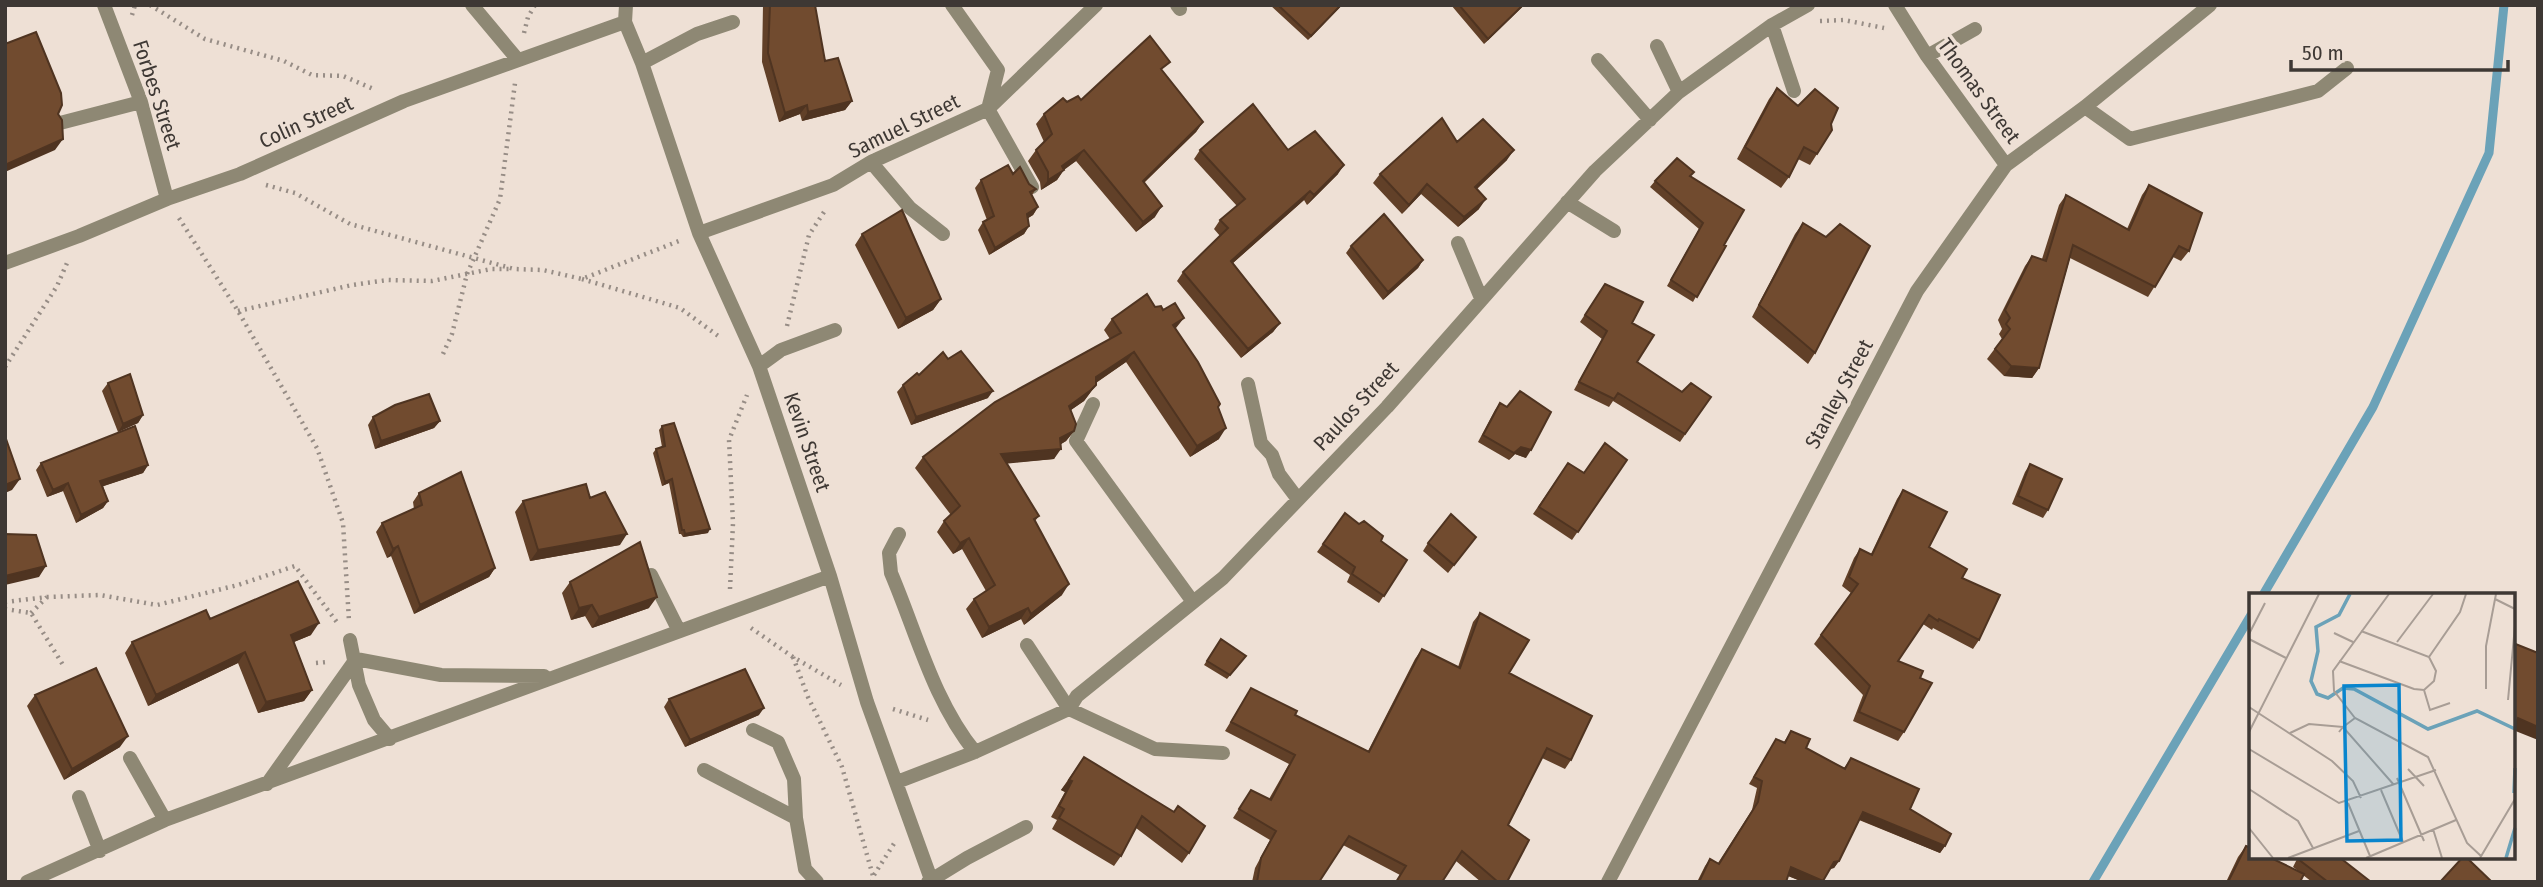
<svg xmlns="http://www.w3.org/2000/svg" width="2543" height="887" font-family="'Fira Sans Condensed',sans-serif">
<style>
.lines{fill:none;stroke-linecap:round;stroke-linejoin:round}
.stream{stroke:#6ba2b8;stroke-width:9}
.path{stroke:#978d86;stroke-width:4.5;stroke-dasharray:2 5;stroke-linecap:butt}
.street{stroke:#8e8874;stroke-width:14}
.wall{fill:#614028}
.shaded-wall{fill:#4f3421}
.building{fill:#714b2f;stroke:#4f3421;stroke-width:2}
.labels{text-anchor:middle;stroke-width:7;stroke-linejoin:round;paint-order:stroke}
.street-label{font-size:21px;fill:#3e3834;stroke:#eee0d5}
.inset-river{fill:none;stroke:#6ba2b8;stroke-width:3.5}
.inset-road{fill:none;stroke:#a89d95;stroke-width:2}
.view{fill:#0985cd;fill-opacity:0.15;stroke:#0985cd;stroke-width:3.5}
.inset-edge{fill:none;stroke:#3e3834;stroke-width:3.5}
</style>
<rect width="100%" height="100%" fill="#eee0d5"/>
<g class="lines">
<path class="stream" d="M2263,595L2373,407L2489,153L2504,5
M2093,882L2251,615"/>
<path class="path" d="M150,5L205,39L284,61L312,75L343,76L376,90
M132,15L135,5
M1820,21L1844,20L1884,28
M524,33L528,17L535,5
M266,185L295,193L350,224L514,269L543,270L582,279L679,241
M179,218L238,311L317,448L343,523L349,621
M582,279L680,308L721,338
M238,311L352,285L388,280L432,281L491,269H510
M787,326L809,235L824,212
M443,354L452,334L467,274L500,199L515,83
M5,367L57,286L67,263
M730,589L733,523L729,440L747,395
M5,602L47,597L100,595L157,605L238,585L295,566L339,625
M5,609L31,613L63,665
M31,613L47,597
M751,628L793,657L841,685
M793,657L808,697L842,767L873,876L872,882
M316,663L327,662
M893,709L928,720
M874,875L895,842"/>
<path class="street" d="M104,5L141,102L167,199
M472,5L518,60
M626,5L625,22L642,63L699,233L759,366L830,576L867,702L932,882
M952,5L998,70L988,109L1032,187
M1177,5L1180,9
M1895,5L1927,56L2006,165
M1772,25L1794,91
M1657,46L1679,92
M1927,56L1975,29
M1598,60L1650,120
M642,63L697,34L733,22
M2085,107L2130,139L2318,91L2347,68
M60,123L141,102
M871,162L910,208L943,234
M1567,202L1614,231
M699,233L833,185L871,162L988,109L1096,5
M1458,243L1481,298
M5,263L79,236L167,199L240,174L404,101L625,22
M759,366L781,350L835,330
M1248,384L1261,443L1272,455L1279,474L1297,498
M1093,404L1076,441L1193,602
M899,534L889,553L891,573C917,634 933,700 975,752
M651,575L679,631
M350,640L359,685L374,720L390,739
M1027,645L1069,709L1155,749L1223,753
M753,730L778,742L794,779L796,818
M130,758L165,820
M704,770L796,818L805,869L817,882
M897,782L975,752L1069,709L1077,696L1223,578L1387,407L1595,171L1679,92L1772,25L1808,5
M267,784L356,659L441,675L544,676
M79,797L100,851
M27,882L165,820L830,576
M928,882L967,858L1026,827
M1608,882L1917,291L2006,165L2085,107L2210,5"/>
</g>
<path class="wall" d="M763,5H815L825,61L852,101L845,110L802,121L800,114L779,122L762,62Z
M1270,5H1342L1308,40Z
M1451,5H1524L1484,44Z
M1163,71L1203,122L1196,132L1144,183L1155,217L1136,232L1076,161L1064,169L1057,180L1041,190L1040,182L1028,161L1036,150L1044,142L1036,124L1044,114L1067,102L1081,100Z
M1777,88L1817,154L1810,165L1798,159L1789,177L1781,188L1737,159L1769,99Z
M1457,142L1507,160L1477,189L1479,209L1458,227L1421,194L1402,214L1373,183L1380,174Z
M1200,150H1288L1338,174L1307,205L1304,200L1233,263L1280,323L1273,332L1241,358L1177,281L1183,272L1220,236L1214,229L1220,220L1237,206L1194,159Z
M1013,174L1036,189L1032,195L1038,207L1033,215L1028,218L1029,226L1024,234L989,255L978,230L983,222L987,220L975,188L981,180Z
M1691,177L1724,245L1693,302L1667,286L1699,229L1650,187L1655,181Z
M2149,185L2189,251L2181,261L2173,257L2148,297L2070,258L2039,368L2032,378L2004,376L1987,359L2002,339L1999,334L2002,329L1998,320L2025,266L2032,256L2042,259L2059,205L2066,195L2127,229L2142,195Z
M1803,223L1815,353L1808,364L1752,317L1795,234Z
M862,234L941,299L933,310L898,329L855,245Z
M1351,246L1423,260L1418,268L1383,300L1346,253Z
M1605,284L1632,323L1637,362L1682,392L1711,397L1680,442L1613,401L1609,407L1574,390L1602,339L1580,322Z
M1155,307L1176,329L1218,408L1219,439L1190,457L1126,362L1096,383V385L1084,401L1071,410L1074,431L1066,441L1061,444L1054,459L1007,463L1039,516L1035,521L1062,595L1024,625L1021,619L982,638L966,609L974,599L986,591L962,549L953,554L937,532L944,521L951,515L915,468L923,457L1110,339L1104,330L1112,319Z
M919,375L988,398L911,425L897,392L903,385Z
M108,383L143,415L138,423L118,432L102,391Z
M1500,403L1526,458L1515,454L1509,460L1478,442L1495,410Z
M373,417L440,421L434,428L375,449L368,425Z
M662,426L708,533L683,537L681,534H679L669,483L662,486L653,453L656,449L662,447L659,430Z
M1627,460L1572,540L1533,514L1568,463L1584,473Z
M41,463L148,465L143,473L103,486L108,501L103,508L76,523L63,491L47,497L36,470Z
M2030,464L2048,510L2043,518L2012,504L2025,472Z
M1903,490L1929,547L1962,578L1979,640L1973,649L1933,628L1932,630L1923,624L1898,661L1904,732L1898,741L1853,721L1863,695L1814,644L1851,593L1842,586L1854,558L1860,549L1871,554L1897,499Z
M419,493L495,568L489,577L414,614L391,556L387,558L376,532L382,523L414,509L413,502Z
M590,498L620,545L530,561L515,512L523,501Z
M1345,513L1381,541L1407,560L1379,603L1347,582L1350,575L1317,552Z
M1476,537L1448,573L1423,551L1428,543Z
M570,582L649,608L592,628L585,616L571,620L562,593Z
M1480,613L1509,673L1571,760L1565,769L1542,758L1508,825L1507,882H1481L1456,861L1400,875L1343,845L1319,882H1252L1255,868L1270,840L1233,818L1251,790L1269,799L1289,764L1225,731L1251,688L1295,715L1368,751L1415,659L1422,649L1458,667L1473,622Z
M210,619L311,635L294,642L312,690L304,701L258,713L238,663L148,706L125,653L132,642Z
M1221,639L1243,660L1227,679L1204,665Z
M35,695L120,747L64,780L27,706Z
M669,699L759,715L685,747L664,707Z
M1791,731L1806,748L1844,768L1851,758L1910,809L1945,846L1940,853L1859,820L1839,861L1834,868L1830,869L1822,882H1803L1788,876L1786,882H1697L1705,866L1710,859L1718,863L1752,810L1757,788L1749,784L1776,739L1784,742Z
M1084,757L1189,853L1182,863L1136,828L1121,856L1114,866L1052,829L1057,820L1051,817L1065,792L1061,790Z
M2246,846L2301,873L2293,867L2298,857H2339L2371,882H2312L2303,875L2300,882H2226L2238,857Z"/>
<path class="shaded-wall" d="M1341,5H1342L1308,40L1311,36Z
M1523,5H1524L1484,44L1488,39Z
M852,101L845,110L802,121L808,112Z
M807,105L800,114L779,122L785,113Z
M1203,122L1196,132L1135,191L1143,181Z
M63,139L55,150L5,172V165Z
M1084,150L1076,161L1060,173L1064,170L1057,180L1041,190L1048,180L1062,166Z
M1514,150L1507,160L1468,197L1475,187Z
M1344,165L1338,174L1307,205L1314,195Z
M1427,184L1421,194L1402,214L1409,205Z
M1310,191L1304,200L1225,270L1231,261Z
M1486,199L1479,209L1458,227L1464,217Z
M1162,206L1155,217L1136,232L1143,222Z
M1038,207L1033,215L1022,222L1027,214Z
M1029,226L1024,234L989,255L995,248Z
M1423,260L1418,268L1383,300L1388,292Z
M941,299L933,310L898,329L906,318Z
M1184,318L1176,328L1166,336L1173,325Z
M1280,323L1273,332L1241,358L1248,349Z
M1134,352L1126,362L1088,388L1096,377Z
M2011,366L2039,368L2032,378L2004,376Z
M1096,385L1084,401L1062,416L1069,406Z
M993,391L988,398L911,425L916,417Z
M143,415L138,423L118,432L123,424Z
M440,421L434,428L375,449L381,441Z
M1226,428L1219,439L1190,457L1197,446Z
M1074,431L1066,441L1053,449L1060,438Z
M1521,447L1531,450L1526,458L1515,454L1509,460L1514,453Z
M1061,449L1054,459L994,465L1001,454Z
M148,465L143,473L95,489L100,481Z
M20,479L12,490L5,493V485Z
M672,479L669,483L662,486L665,482Z
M68,483L63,491L47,497L53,490Z
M108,501L103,508L76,523L81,515Z
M710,529L708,533L683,537L685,534Z
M627,534L620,545L530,561L538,550Z
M969,538L962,549L953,554L960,543Z
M398,546L391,556L387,558L393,549Z
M46,566L39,577L5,585V576Z
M495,568L489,577L414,614L420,605Z
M1069,584L1062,595L1024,625L1031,614Z
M657,597L649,608L592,628L599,617Z
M592,605L585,616L571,620L579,608Z
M1028,608L1021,619L982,638L989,627Z
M319,623L311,635L284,646L291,635Z
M245,652L238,663L148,706L156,695Z
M312,690L304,701L258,713L266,702Z
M764,708L759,715L685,747L690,740Z
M2518,718L2538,727V740L2513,730V725Z
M128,736L120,747L64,780L72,769Z
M1069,780L1072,781L1065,792L1061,790Z
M1863,812L1945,846L1940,853L1858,819Z
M1839,861L1834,868L1829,869L1834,862Z
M1791,867L1823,881L1822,882H1803L1786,875Z"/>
<path class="building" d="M770,5H815L825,61L838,58L852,101L808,112L807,105L785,113L768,53Z
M1278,5H1341L1311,36Z
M1459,5H1523L1488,39Z
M36,32L61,93L62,105L58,114L62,120L63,139L5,165V44Z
M1150,36L1170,62L1161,69L1203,122L1143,181L1162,206L1143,222L1084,150L1062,166L1064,170L1048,180V172L1036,150L1052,134L1044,114L1063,98L1067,102L1078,96L1081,100Z
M1777,88L1798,106L1815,89L1838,108L1831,124L1832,130L1817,154L1804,147L1789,177L1745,147Z
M1253,104L1288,150L1315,131L1344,165L1314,195L1310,191L1231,261L1280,323L1248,349L1183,272L1228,228L1220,220L1245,199L1200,150Z
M1442,118L1457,142L1483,119L1514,150L1475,187L1486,199L1464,217L1427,184L1409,205L1380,174Z
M1677,158L1694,172L1690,176L1744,210L1724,245L1726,246L1697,297L1671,280L1703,223L1655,181Z
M1008,165L1013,174L1020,167L1029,184L1036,189L1030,192L1038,207L1027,214L1029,226L995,248L983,222L994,216L981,180Z
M2149,185L2202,213L2189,251L2179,246L2155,287L2073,245L2039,368L2011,366L1995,349L2010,329L2006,324L2010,318L2005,310L2032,256L2046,261L2066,195L2129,230Z
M902,210L941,299L906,318L862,234Z
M1384,214L1423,260L1388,292L1351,246Z
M1803,223L1826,237L1840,224L1870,246L1815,353L1759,305Z
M1605,284L1643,302L1632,323L1654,335L1637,362L1682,392L1691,383L1711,397L1685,434L1618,393L1614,399L1579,382L1607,331L1585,315Z
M1147,294L1155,307L1161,306L1163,310L1175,303L1184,318L1173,325L1198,362L1220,404L1218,407L1226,428L1197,446L1134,352L1096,377V385L1091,390L1069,406L1076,424L1074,431L1060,438L1061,449L1001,454L1039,516L1034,519L1069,584L1031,614L1028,608L989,627L974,599L995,585L969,538L960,543L944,521L960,506L923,457L995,402L1121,333L1112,319Z
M961,351L993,391L916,417L903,385L917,373L919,375L943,352L948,359Z
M130,374L143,415L123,424L108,383Z
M1520,391L1551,412L1531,450L1521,447L1514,453L1483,435L1500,403L1507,407Z
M429,394L440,421L381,441L373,417L395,405Z
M674,423L710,529L685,534L684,530H682L672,479L665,482L656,449L665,446L662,426Z
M135,426L148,465L100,481L108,501L81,515L68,483L53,490L41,463Z
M5,436L20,479L5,485Z
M1605,443L1627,460L1578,532L1539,507L1568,463L1584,473Z
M2030,464L2062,479L2048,510L2018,496Z
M461,472L495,568L420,605L398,546L393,549L382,523L422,505L419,493Z
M586,484L590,498L605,492L627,534L538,550L523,501Z
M1903,490L1947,512L1929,547L1967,569L1962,578L2000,595L1979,640L1939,619L1938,621L1929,615L1898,661L1923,671L1920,678L1932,683L1904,732L1859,712L1870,686L1821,635L1858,584L1849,577L1860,549L1872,555Z
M1345,513L1359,524L1364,521L1383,536L1381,541L1407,560L1384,596L1352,574L1355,567L1323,544Z
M1451,514L1476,537L1454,565L1428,543Z
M5,534L36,535L46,566L5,576Z
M640,542L657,597L599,617L592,605L579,608L570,582Z
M298,581L319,623L291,635L312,690L266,702L245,652L156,695L132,642L206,610L210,619Z
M1480,613L1529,640L1509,673L1592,716L1571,760L1547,748L1508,825L1529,840L1507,882H1498L1462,851L1442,882H1396L1406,866L1349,836L1319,882H1257L1261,858L1276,831L1239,809L1251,790L1271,800L1295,755L1231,722L1251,688L1297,711L1295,715L1369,752L1422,649L1460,668Z
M1221,639L1246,656L1230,675L1207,661Z
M2513,643L2538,653V727L2518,718L2515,726H2513Z
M96,668L128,736L72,769L35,695Z
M745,669L764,708L690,740L669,699Z
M1791,731L1810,739L1806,748L1845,769L1851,758L1919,789L1910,809L1951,834L1945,846L1863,812L1839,861L1834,862L1823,881L1791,867L1786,882H1699L1710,859L1719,864L1758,802L1762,781L1754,777L1776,739L1785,743Z
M1084,757L1174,812L1178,806L1205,826L1189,853L1142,816L1121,856L1059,818L1064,809L1059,806L1072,781L1069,780Z
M2246,846L2251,848V857H2269L2304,874L2300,882H2228Z
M2299,857H2339L2371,882H2328L2298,859Z
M2463,857H2466L2492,882H2440Z"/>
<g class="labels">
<g class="street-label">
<text transform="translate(1979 91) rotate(54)" y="7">Thomas Street</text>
<text transform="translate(157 95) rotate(72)" y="7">Forbes Street</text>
<text transform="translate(306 122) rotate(-24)" y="7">Colin Street</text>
<text transform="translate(904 126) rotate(-26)" y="7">Samuel Street</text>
<text transform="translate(1839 394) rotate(-62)" y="7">Stanley Street</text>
<text transform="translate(1356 406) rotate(-47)" y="7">Paulos Street</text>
<text transform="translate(807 442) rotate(71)" y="7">Kevin Street</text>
</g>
</g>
<g transform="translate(2249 593)">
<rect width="266" height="266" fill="#eee0d5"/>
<path class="inset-river" d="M101,1L90,22L67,34L69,58L62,88L68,101L79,105L94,95L105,96L179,136L228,118L266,136M265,200L266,175M257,265L266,235"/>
<path class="inset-road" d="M140,1L84,78L85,98L106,125L179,164L218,250L232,263M246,6L266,16M85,40L104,49M0,41L16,10M0,46L37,65M148,49L184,1M180,64L211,19L217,1M90,68L165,96L175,97L185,88L187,78L180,64L112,38M237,96V53L247,1M175,97L181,117L201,110M259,107L266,33M0,114L83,168L104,188L112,205M0,139L70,1M90,139L94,134L145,192M41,140L60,131L94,134L106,125M0,156L90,210L187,177M159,176L175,193M148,185L175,248M0,196L49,228L64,255M132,197L154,249M99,210L121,263M0,235L24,265M184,236L193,265M39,265L110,238M117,265L207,227M231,265L266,206"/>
<path class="view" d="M150,92L152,247L98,248L95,93Z"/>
<rect width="266" height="266" class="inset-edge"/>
</g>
<rect width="2543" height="887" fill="none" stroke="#3e3834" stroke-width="14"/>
<path d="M2291 60v10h217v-10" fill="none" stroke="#3e3834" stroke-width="3.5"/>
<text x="2302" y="60" font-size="21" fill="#3e3834" stroke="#eee0d5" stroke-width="5" paint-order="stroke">50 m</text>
</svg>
